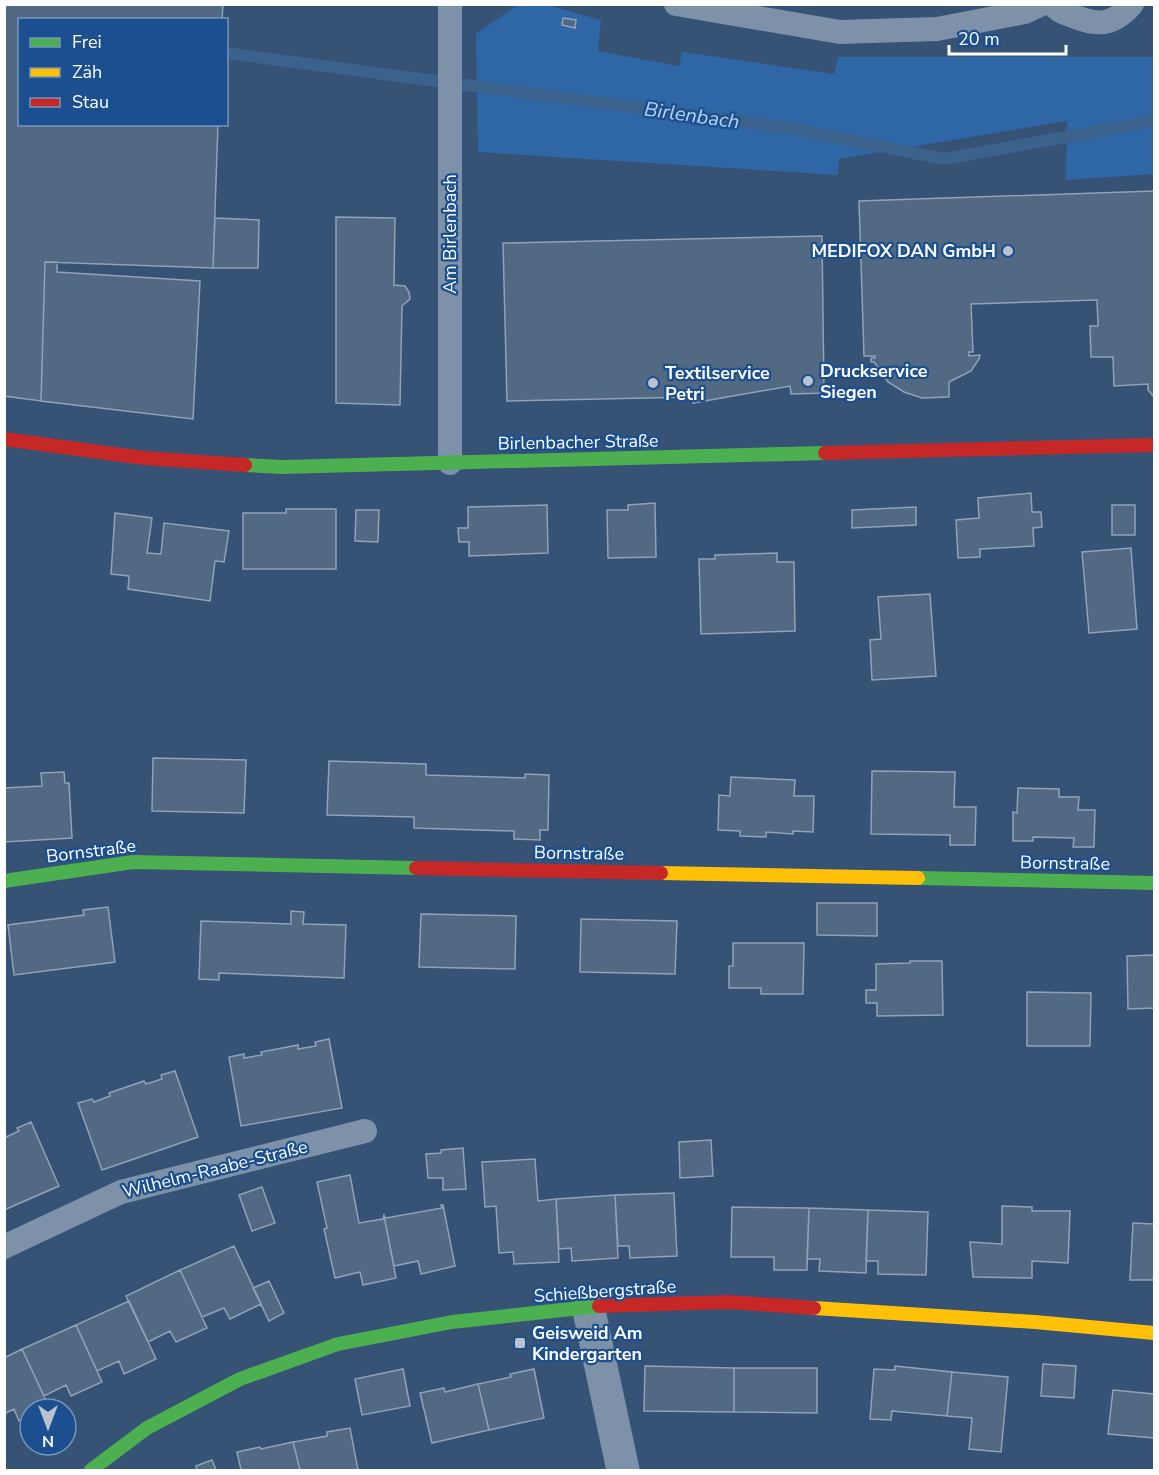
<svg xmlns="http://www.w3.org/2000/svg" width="1159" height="1475" font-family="'Nunito Sans',sans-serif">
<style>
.green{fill:#2f66a5}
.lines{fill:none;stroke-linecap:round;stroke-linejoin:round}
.stream{stroke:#3b618d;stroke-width:12}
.building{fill:#526984;stroke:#92a2b6;stroke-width:1.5}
.lane{stroke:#7d92a8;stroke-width:24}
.street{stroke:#7d92a8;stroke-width:33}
.fast{stroke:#4caf50;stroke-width:14}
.slow{stroke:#ffc107;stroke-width:14}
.jam{stroke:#c62828;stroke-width:14}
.poi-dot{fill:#b9c2ce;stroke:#1b4f8f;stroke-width:2}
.labels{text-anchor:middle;stroke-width:4.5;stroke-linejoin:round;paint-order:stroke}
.street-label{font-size:18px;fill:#fff;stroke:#1b4f8f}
.poi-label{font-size:18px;font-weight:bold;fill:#fff;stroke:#1b4f8f;text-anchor:start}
.water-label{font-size:20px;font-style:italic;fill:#b5d3f5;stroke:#1b4f8f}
</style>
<rect width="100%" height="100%" fill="#365274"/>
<path class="green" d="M543,4L601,20L598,51L679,66L682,52L834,74L838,57H1154V174L1066,180L1067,121L839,159L838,175L478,152L476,34L516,6Z"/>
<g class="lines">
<path class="stream" d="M226,53L789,128L944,159L1154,121"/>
</g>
<path class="building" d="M4,4H223L222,20H20V124H218L213,268L45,262L41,401L4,396Z
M563,18L576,20L575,28L562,25Z
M1154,191V397L1148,390V384L1114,386L1113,357H1091L1090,326H1098L1097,300L971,304L973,352H969V356L980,355L979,359L971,371L949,382V397L922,398L904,392L888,382L874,362H871V358H875V356H864L859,201Z
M336,217L395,218L394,285L405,286L409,292L410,299L402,306L400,405L336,403Z
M215,218L259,220L258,268H213Z
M822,236L824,393L791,394L790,386L693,403V397L507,401L503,243Z
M45,262H57V272L200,281L193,419L41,401Z
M1031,493L1032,512H1041L1042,527L1033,528L1034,546L980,549V557L958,558L956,520L979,518L978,498Z
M655,503L656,557L608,558L607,510H628V505Z
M547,505L548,553L469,556V542H459L458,528H468V507Z
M1112,505H1135V535H1112Z
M916,507V525L852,528V510Z
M286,509H336V569H243V513H286Z
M356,510H379L378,542L355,541Z
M115,513L152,518L147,553L161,554L164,523L229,531L224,562L215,561L210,601L128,589L129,576L111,574Z
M1131,548L1137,629L1089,633L1082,552Z
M777,553V562H794L795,631L701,634L699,559H715V555Z
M930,594L936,676L872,680L870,640L881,639L878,597Z
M153,758L246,760L244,813L152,811Z
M329,761L426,764V775L525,778V774L549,775L548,830H540V840L514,839V831L414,828V817L327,815Z
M872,771L955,772L954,807H976L975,845H950V835L871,834Z
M64,772L65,783H69L72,838L4,842V788L42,786L41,773Z
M731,777L795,780L794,796H814L813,832L793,831V834L766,832V837L740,836V831L718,830L719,795L730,796Z
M1018,788L1059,789V797H1079L1078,810H1095L1094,847H1073L1074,838L1033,837V841H1013V812L1017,813Z
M817,903H877V936L817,935Z
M108,907L115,962L14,975L8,925L84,915L83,910Z
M291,911L304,912L303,924L346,925L344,978L219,973V980L199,979L201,921L291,924Z
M421,914L516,916L515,969L419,967Z
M581,919L677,921L675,974L580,972Z
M733,943H804L803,994H761V988H729V966H733Z
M1154,955V1008L1128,1009L1127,956Z
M910,961H942L943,1015L877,1016V1003H866V990H876V964L910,963Z
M1027,992L1091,993L1090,1046H1027Z
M329,1039L342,1108L241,1126L229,1057L244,1054V1058L262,1055L261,1052L298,1045V1049L316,1046L315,1042Z
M175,1071L198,1137L102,1170L78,1103L92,1099L94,1102L110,1096L109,1093L144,1081L146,1084L162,1079L161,1075Z
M31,1122L59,1186L4,1210V1138L19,1131L17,1128Z
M711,1140L713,1176L680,1178L679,1142Z
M463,1148L466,1189L443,1190V1178H428L426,1154L441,1153V1150Z
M535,1159L538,1201L556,1199L559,1262L514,1264L513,1252L499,1253L496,1206L485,1207L482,1162Z
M350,1175L359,1223L383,1219L384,1216L396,1278L363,1285L360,1272L335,1278L324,1229L327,1228L317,1182Z
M262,1187L275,1223L252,1231L239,1195Z
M674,1193L677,1256L630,1258L629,1246H618L615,1195Z
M615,1195L618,1258L572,1261L571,1248L559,1249L556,1199Z
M441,1205H443L455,1266L421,1274L418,1261L394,1266L384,1216L386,1218L442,1208Z
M1002,1206L1032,1207V1211H1070L1068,1263L1032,1261V1278L973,1277L970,1242L1002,1244Z
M732,1207L809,1208L807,1270H774V1257H731Z
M809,1208L868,1210L866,1273L819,1271L820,1259H807Z
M868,1210L928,1212L926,1275L878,1274V1261H866Z
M1133,1223L1154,1224V1280H1130Z
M234,1246L261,1304L230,1319L224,1308L202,1317L180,1270Z
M180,1270L207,1328L176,1342L170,1331L148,1342L126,1296Z
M269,1281L284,1313L269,1321L253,1288Z
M129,1301L156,1359L124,1374L119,1361L97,1371L76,1325Z
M76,1325L102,1382L71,1396L66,1385L44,1396L22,1349Z
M22,1349L49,1407L44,1409H30V1415L19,1421L14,1409L4,1414V1358Z
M1043,1364L1076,1366L1074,1398L1041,1396Z
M645,1366L734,1368V1412L644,1411Z
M895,1366L952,1372L947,1416L892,1411L891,1420L870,1419L874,1369L895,1370Z
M734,1368H817V1413L734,1412Z
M403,1369L410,1406L362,1415L355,1379Z
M534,1369L544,1418L489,1430L478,1384L511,1377L510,1374Z
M952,1372L1008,1377L1001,1452L969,1449L972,1418L947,1416Z
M478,1384L489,1430L432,1443L420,1393L444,1388L445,1392Z
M1113,1390L1154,1394V1438L1108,1434Z
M350,1428L358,1470H300L293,1442L327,1436V1432Z
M293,1442L300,1470H241L237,1452L260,1447L261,1449Z
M212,1460L216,1470H197L196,1466Z"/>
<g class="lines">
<path class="lane" d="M676,4L840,32L937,29L1025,12L1042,4
M1053,4C1058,11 1064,13 1073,16C1098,26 1113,26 1132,4
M450,463V4
M4,1247L121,1192L365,1131"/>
<path class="street" d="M588,1306L623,1470"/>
<path class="fast" d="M245,465L282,467L825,453
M918,878L1154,883
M4,881L133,862L416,868
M91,1470L147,1428L240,1379L338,1344L452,1322L599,1306"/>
<path class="slow" d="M661,873L918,878
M814,1308L1035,1322L1154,1333"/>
<path class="jam" d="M4,439L144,458L245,465
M825,453L1154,445
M416,868L661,873
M599,1306L728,1302L814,1308"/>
</g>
<g class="poi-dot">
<circle cx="1008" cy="251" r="6"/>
<circle cx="808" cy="381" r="6"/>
<circle cx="653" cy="383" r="6"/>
<rect x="514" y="1337" width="12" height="12" rx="3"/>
</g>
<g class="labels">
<g class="street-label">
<text transform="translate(450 234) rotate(-90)" y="6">Am Birlenbach</text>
<text transform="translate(578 442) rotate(-1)" y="6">Birlenbacher Straße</text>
<text transform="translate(91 851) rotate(-7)" y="6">Bornstraße</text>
<text transform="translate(579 853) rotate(1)" y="6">Bornstraße</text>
<text transform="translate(1065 863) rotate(1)" y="6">Bornstraße</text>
<text transform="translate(215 1169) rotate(-14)" y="6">Wilhelm-Raabe-Straße</text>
<text transform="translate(605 1291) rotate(-4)" y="6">Schießbergstraße</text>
</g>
<g class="poi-label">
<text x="996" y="257" text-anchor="end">MEDIFOX DAN GmbH</text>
<text x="820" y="377">Druckservice<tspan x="820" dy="21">Siegen</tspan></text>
<text x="665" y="379">Textilservice<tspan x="665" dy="21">Petri</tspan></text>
<text x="532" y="1339">Geisweid Am<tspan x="532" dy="21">Kindergarten</tspan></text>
</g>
<g class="water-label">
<text transform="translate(692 115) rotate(8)" y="7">Birlenbach</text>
</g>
</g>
<rect width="1159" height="1475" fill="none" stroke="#ffffff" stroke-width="12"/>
<rect x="18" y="18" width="210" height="108" fill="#1b4f8f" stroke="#7695bc" stroke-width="1.5"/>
<rect x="30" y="38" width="30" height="9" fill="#4caf50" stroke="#7695bc" stroke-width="1.5"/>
<text x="72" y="48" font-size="18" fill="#ffffff">Frei</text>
<rect x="30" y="68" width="30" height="9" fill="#ffc107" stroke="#7695bc" stroke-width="1.5"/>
<text x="72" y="78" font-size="18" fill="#ffffff">Zäh</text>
<rect x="30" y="98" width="30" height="9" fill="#c62828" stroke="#7695bc" stroke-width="1.5"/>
<text x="72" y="108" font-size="18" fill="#ffffff">Stau</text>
<g transform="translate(48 1427) rotate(180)"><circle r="28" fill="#1b4f8f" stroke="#7695bc" stroke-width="1.5"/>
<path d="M0-4.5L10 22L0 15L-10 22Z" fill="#b9c2ce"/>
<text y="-9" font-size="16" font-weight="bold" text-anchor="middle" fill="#ffffff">N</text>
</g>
<path d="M949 45v9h117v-9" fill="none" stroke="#ffffff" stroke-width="3"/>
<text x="958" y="45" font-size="18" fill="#ffffff" stroke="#1b4f8f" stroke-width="4.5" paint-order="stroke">20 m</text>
</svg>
